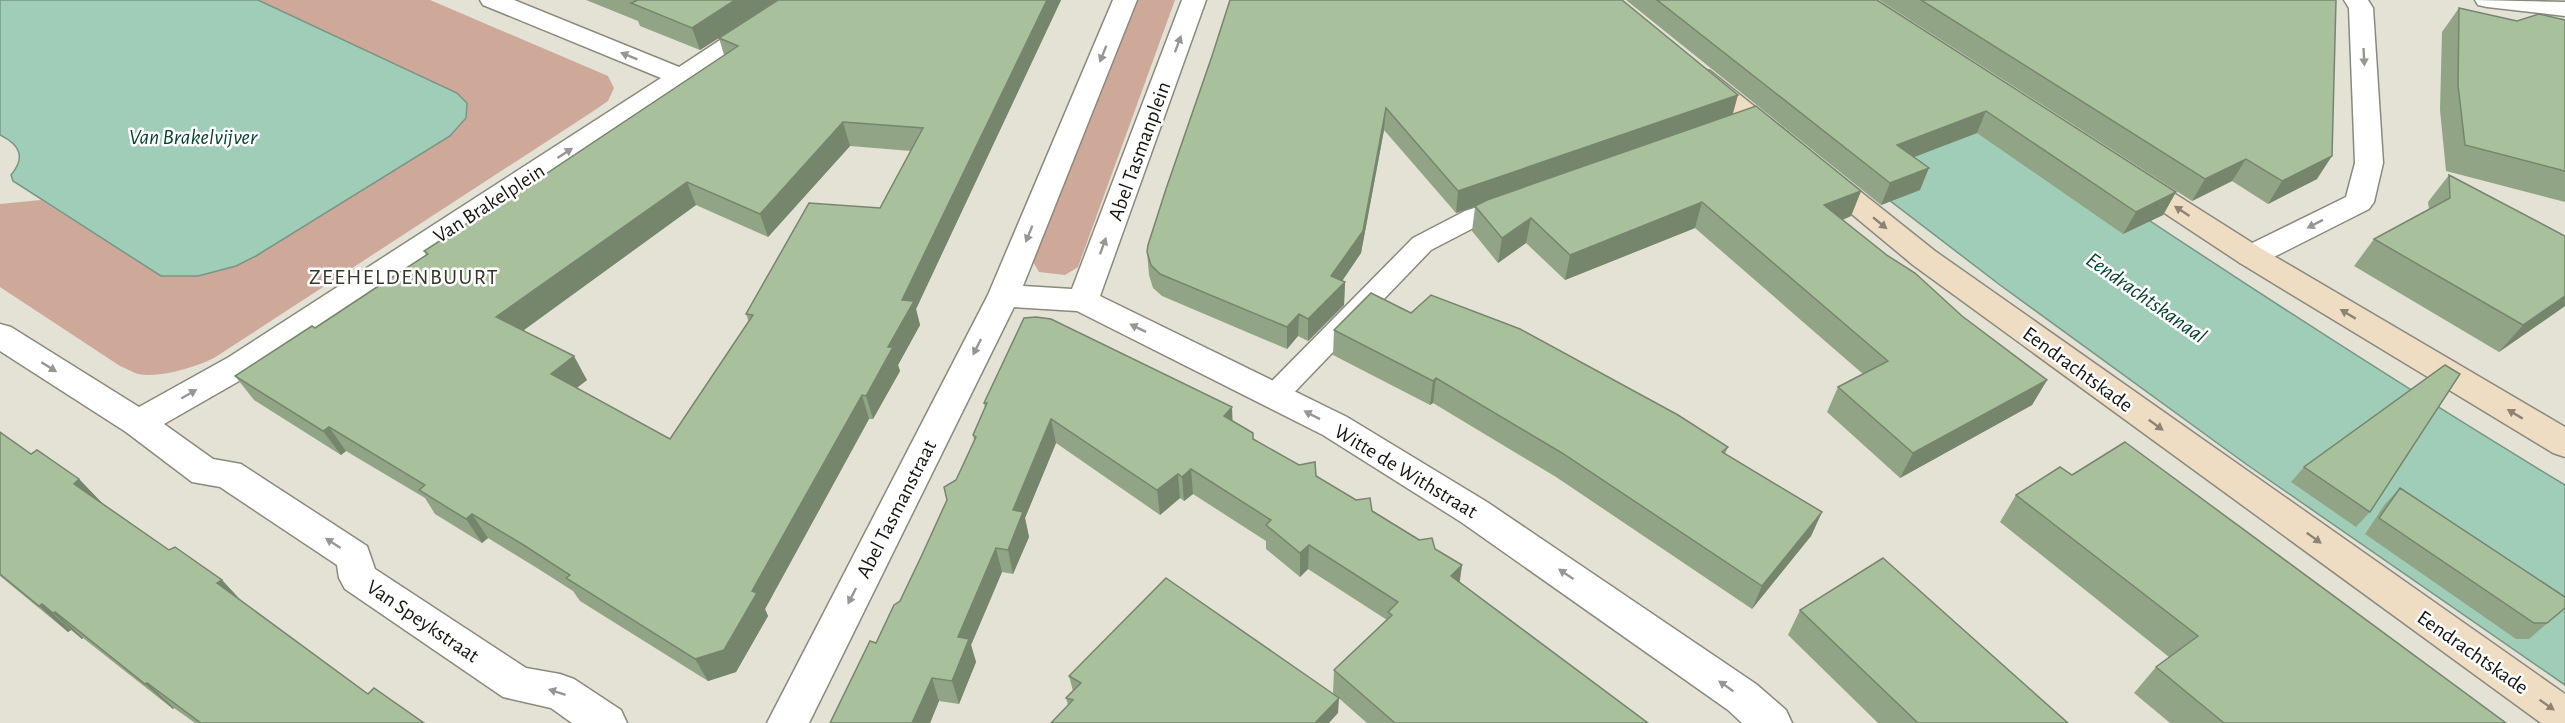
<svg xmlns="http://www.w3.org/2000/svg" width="2565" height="723" font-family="'Alegreya Sans',sans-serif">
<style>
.green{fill:#cea899}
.water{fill:#a0cdb8;stroke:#779686;stroke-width:1.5}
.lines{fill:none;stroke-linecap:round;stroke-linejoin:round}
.service-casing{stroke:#8a897d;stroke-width:3}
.minor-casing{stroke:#8a897d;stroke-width:3}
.tertiary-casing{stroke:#8a897d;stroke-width:3}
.secondary-casing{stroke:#8a897d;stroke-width:3}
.service{fill:#fff;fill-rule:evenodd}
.minor{fill:#fff;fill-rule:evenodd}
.tertiary{fill:#fff;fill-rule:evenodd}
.secondary{fill:#eedcc3;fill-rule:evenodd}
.wall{fill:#91a586;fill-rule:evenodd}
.shaded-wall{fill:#76866d}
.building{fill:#a9c09c;stroke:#76866d;stroke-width:1.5;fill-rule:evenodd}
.oneway{fill:#969694}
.oneway2{fill:#8d8273}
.labels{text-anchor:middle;stroke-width:5;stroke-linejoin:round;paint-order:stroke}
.street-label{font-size:21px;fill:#161511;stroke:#fff}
.water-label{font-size:22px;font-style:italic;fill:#074430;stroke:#fff}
.neighbourhood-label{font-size:22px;letter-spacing:1.5px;fill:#37372c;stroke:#fff}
</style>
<rect width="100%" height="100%" fill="#e3e2d5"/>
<path class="green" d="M258,0H430L608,76L614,88L608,101L595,110L214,358C193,368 161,378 138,374C132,372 125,368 120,366L0,287V204L41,200L161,276H198L236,266L256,256L449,136L459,127L457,93Z
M1134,0H1175L1078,267L1065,275L1039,272L1032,260Z"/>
<path class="water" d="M0,0H258L457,93L467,103L466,118L450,136L256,256L236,266L198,276H161L13,181L11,175C26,157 20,145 0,135Z
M1822,0C2066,166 2312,332 2565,485V685L2246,464L2000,285L1735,82Z"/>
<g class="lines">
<defs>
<path id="service" d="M1509,197L1518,200L1521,205L1518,210L1483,223L1431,250L1284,403L1274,406L1264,403L1260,396L1264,389L1413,238L1465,211Z"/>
<path id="minor" d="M480,0H514L679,67L781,0H810L807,5L253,373L164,424L213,459L241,464L367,546L375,569L526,668L560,674L574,679L621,710L627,723H572L551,708L503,697L345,589L339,578L337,565L220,487L192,482L126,432L0,351V324L11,327L139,407L229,357L661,78L483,5Z
M1113,0H1137L1023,286L1072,289L1182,0H1206L1100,296L1347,417L1487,502L1756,684L1786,710L1792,723H1742L1728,710L1461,522L1323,435L1077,311L1014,307L809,723H767L988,295Z
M2344,0H2368L2373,8L2383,163L2374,202L2369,209L2262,263L2251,266L2240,263L2236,256L2240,249L2346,197L2355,163L2349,8Z"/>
<path id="tertiary" d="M2475,0L2565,2V16L2487,7L2478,5Z"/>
<path id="secondary" d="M1701,69L1710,71L1788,133L1792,139L1788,145L1778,148L1768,145L1692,83L1688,77L1692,71Z
M1822,166L1832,169L1935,251L2565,694V723H2541L1913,265L1812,181L1808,175L1812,169Z
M2132,170L2142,173L2262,249L2565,427V457L2553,453L2240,263L2122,185L2118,179L2122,173Z"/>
</defs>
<use href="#service" class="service-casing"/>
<use href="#minor" class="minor-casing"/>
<use href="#tertiary" class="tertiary-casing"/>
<use href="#secondary" class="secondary-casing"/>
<use href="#service" class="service"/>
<use href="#minor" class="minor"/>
<use href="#tertiary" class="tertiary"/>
<use href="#secondary" class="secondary"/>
</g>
<path class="wall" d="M586,0H1061L916,309L920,325L898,365L900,371L873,419H869L765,609L768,616L736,672L708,681L580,601L573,591L537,568L488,538L482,543L435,514L425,498L346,451L341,455L254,400L235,376L315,328L426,255L424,251L478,219L724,55L719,38L700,50L640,26L638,21ZM850,146L911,151L880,208L746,314L749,322L670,439L576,388L587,380L524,330L696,205L768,237Z
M1626,0H1877L2176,192L2163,215L2123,234L1977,133L1914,157L1920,190L1881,205Z
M1879,0H2336L2317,179L2268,204L2232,181L2192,201Z
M2459,8L2517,21L2565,20V202L2446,171L2440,110L2442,32Z
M1212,56L1733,114L1861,191L1851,216L1843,220L1962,316L2047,380L2032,405L1900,478L1827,412L1838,387L1863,374L1695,228L1565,280L1526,243L1498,263L1472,231L1475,207L1456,213L1384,130L1361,253L1342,281L1345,282L1344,305L1308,341L1298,336L1287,349L1162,296L1153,288L1149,275L1147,252Z
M2449,175L2565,236V306L2499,352L2354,266L2374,239L2429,209L2428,202Z
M1411,313L1728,447L1725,454L1822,512L1811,536L1752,609L1556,477L1433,403L1430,405L1333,355L1334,330Z
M984,403L1233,421L1253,439L1316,476L1462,565L1460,582L1648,723H1367L1333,693L1334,670L1387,620L1308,569L1300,577L1266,549V541L1193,494L1184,501L1180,498L1160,515L1056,443L1025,518L1029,537L1013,574L1002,572L971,645L976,662L959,704L939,701L930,723H830L900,601L921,557L974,441L973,435L985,408Z
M0,432L31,454L79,479L103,504L169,550L222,580L245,605L368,694L424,723H195L174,708L173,709L83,638L82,639L71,630L68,632L0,576Z
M2304,467L2370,512L2356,527L2291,482Z
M2072,475L2506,723H2170L2134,693L2156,667L2169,657L2000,522L2016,495Z
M2400,488L2565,608L2529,639H2516L2365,534L2385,504Z
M1800,610L2068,723H1878L1788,635Z
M1069,676L1338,713L1068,705L1066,698L1073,691Z"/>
<path class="shaded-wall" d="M735,0H777L700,50L692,28Z
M1047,0H1061L916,309L920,325L898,365L900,371L873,419L866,396L888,347L902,300Z
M1738,95L1732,117L1456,213L1458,191Z
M1386,108L1384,130L1361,253L1334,293L1345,282L1344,305L1308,341V319Z
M1986,111L1977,133L1888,167L1897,145Z
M843,122L850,146L768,237L760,214Z
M2332,156L2317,179L2268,204L2282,181Z
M2246,159L2232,181L2192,201L2205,179Z
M1929,168L1920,190L1881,205L1890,183Z
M687,182L696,205L510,340L496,317Z
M1861,191L1851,216L1815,230L1824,205Z
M2176,192L2163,215L2123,234L2136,212Z
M1702,202L1695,228L1565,280L1570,255Z
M1531,218L1526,243L1498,263L1502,238Z
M2565,296V306L2499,352L2523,325Z
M1299,314L1298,336L1287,349V327Z
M574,356L587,380L564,398L551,374Z
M1436,378L1433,403L1430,405L1433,381Z
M2047,380L2032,405L1900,478L1913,453Z
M862,395L869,419L765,609L768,616L736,672L708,681L695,659L752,591Z
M1232,407L1233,432L1224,416Z
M1051,419L1056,443L1025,518L1029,537L1013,574L1008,550L1013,510Z
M329,427L346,451L341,455L323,431Z
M1191,469L1193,494L1184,501L1182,477Z
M1178,474L1180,498L1160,515L1157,490Z
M79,479L105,506L74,484Z
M1822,512L1811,536L1752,609L1762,586Z
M472,514L488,538L482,543L466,519Z
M1309,545L1308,569L1300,577V553Z
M996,548L1002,572L971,645L976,662L959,704L952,681L958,637Z
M1462,565L1458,589L1451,576Z
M222,580L246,606L217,583Z
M42,604L71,630L68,632L39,606Z
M55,612L83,638L82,639L53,613Z
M932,678L939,701L930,723H912Z
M147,683L174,708L173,709L145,684Z
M1339,698L1338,713L1329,723H1315Z"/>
<path class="building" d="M634,0H735L692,28L631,3L636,1Z
M778,0H1047L902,300L914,301L888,347H893L866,396L862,395L752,591L757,593L724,650L695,659L566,578L570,575L522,544L472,514L466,519L419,490L425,485L329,427L323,431L235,376L312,326L315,328L374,289L428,254L424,251L475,218L478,219L738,46L719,38ZM843,122L923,128L880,208L809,203L746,314L753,315L670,439L551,374L574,356L496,317L687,182L760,214Z
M1230,0H1622L1738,95L1458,191L1386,108L1363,231L1331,276L1345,282L1308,319L1299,314L1287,327L1160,274L1151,265L1147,252L1148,245L1166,189L1212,56Z
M1657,0H1877L2176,192L2136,212L1986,111L1897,145L1929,168L1890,183Z
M1921,0H2336L2332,156L2282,181L2246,159L2205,179Z
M2459,8L2517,21L2539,14L2565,20V171L2465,145L2458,85Z
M1756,106L1861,191L1824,205L1888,256L1915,273L1962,316L2047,380L1913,453L1838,387L1888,361L1702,202L1570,255L1531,218L1502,238L1475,206L1487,200Z
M2449,175L2565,236V296L2523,325L2374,239L2450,198Z
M1371,293L1411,313L1431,295L1520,329L1678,415L1728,447L1722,452L1822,512L1762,586L1562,453L1436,378L1433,381L1334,330Z
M1036,317L1051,319L1232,407L1224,416L1253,433V439L1299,465L1315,462L1316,476L1356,500L1370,498L1372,511L1419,540L1432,538L1435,549L1462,565L1451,576L1648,723H1395L1334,670L1392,615L1388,612L1398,602L1309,545L1300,553L1266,525L1271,520L1191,469L1182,477L1178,474L1157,490L1051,419L1013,510L1023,512L1008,550L996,548L958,637L969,639L952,681L932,678L912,723H830L870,641L876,643L894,605L900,601L921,557L947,500L944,487L956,480L976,437L973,435L987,403H984L1024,318Z
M2445,365L2460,374L2370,512L2304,467Z
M0,432L31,454L37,450L79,479L74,484L169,550L175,547L222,580L217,583L368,694L374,688L424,723H201L147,683L145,684L55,612L53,613L42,604L39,606L0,574Z
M2125,442L2506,723H2224L2156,667L2198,636L2016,495L2060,467L2072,475Z
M2400,488L2565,597V608L2547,623H2534L2379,518Z
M1883,558L2068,723H1918L1800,610Z
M1166,578L1339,698L1315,723H1051L1073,700L1066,698L1081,683L1069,676Z"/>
<defs><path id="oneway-solid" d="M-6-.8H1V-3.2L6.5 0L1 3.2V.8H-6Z" transform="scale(1.5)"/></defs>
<g class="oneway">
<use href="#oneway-solid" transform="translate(1178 44) rotate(-70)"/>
<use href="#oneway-solid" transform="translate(1103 54) rotate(112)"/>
<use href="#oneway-solid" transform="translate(629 56) rotate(-158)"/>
<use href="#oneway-solid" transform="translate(2364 57) rotate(87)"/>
<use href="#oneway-solid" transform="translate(565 153) rotate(-33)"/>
<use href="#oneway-solid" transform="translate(2315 224) rotate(153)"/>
<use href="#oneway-solid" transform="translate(1029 234) rotate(112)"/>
<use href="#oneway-solid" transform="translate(1103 246) rotate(-70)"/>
<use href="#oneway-solid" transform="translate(1138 328) rotate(-154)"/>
<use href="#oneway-solid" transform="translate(977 347) rotate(117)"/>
<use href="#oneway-solid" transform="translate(49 367) rotate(32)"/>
<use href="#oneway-solid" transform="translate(189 394) rotate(-30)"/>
<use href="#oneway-solid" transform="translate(1312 415) rotate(-153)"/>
<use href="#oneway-solid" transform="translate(333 543) rotate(-147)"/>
<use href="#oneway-solid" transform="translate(1566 574) rotate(-146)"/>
<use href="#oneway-solid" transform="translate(852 596) rotate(117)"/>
<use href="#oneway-solid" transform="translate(1726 686) rotate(-145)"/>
<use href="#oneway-solid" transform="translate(557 692) rotate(-162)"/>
</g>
<g class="oneway2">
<use href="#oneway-solid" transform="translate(2182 211) rotate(-147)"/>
<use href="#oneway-solid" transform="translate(1880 223) rotate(39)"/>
<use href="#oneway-solid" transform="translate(2348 314) rotate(-149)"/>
<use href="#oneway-solid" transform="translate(2515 414) rotate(-149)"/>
<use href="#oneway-solid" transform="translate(2156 425) rotate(36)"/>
<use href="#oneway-solid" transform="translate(2314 538) rotate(36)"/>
<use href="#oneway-solid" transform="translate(2547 705) rotate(35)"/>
</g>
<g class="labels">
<g class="street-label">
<text transform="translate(1139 151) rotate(-70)" y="7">Abel Tasmanplein</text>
<text transform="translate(489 203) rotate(-33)" y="7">Van Brakelplein</text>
<text transform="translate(2078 369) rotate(36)" y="7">Eendrachtskade</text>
<text transform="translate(1406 471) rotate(31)" y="7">Witte de Withstraat</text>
<text transform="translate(896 509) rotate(-63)" y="7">Abel Tasmanstraat</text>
<text transform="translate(423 621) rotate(34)" y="7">Van Speykstraat</text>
<text transform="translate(2473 652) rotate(35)" y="7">Eendrachtskade</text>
</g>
<g class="water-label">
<text x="193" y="144">Van Brakelvijver</text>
<text transform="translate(2147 297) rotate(35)" y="8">Eendrachtskanaal</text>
</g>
<g class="neighbourhood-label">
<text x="404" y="284">ZEEHELDENBUURT</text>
</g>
</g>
</svg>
